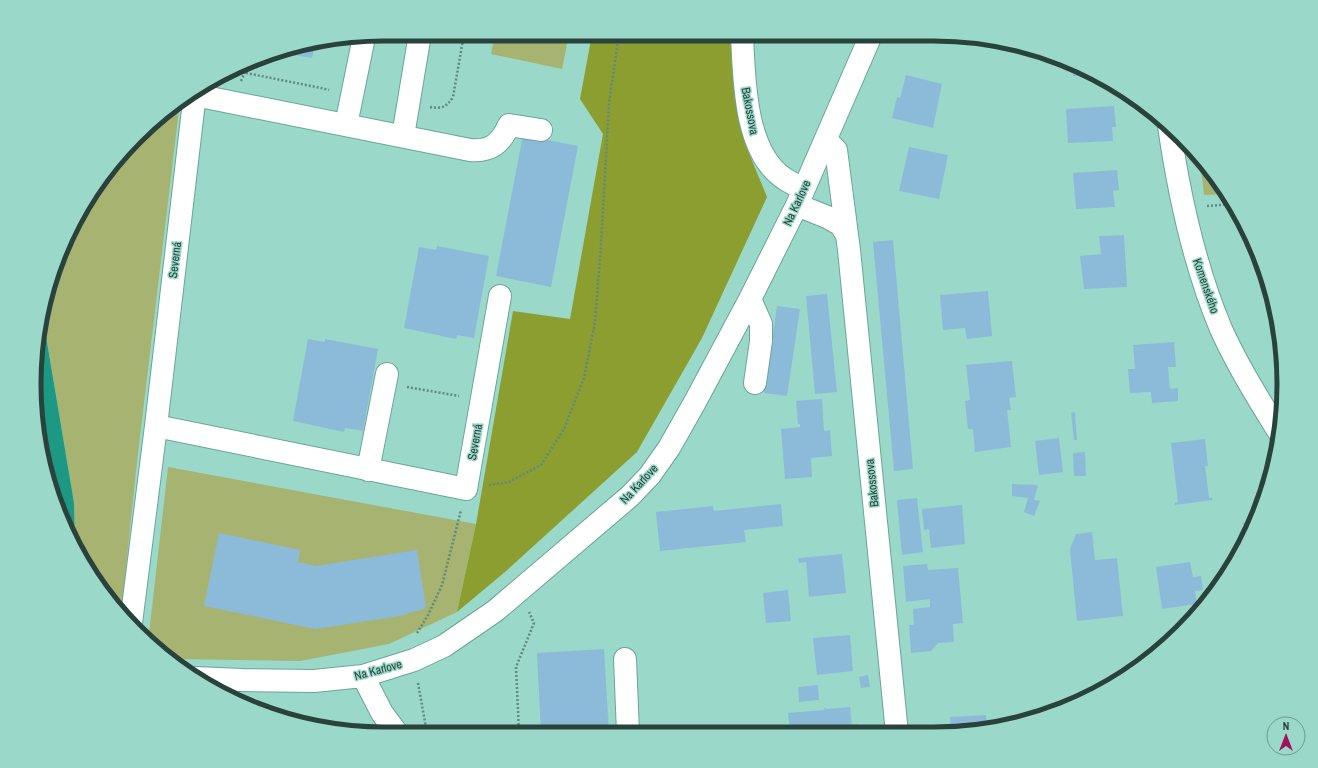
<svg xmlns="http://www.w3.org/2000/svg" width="1318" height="768" font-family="'Archivo Narrow',sans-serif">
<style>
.green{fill:#a6b371}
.forest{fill:#8d9e31}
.water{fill:#1c9883}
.building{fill:#8cbbda}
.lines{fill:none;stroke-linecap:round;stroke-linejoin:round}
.minor-casing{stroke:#69a698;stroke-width:24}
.path{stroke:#5f8a80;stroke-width:2.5;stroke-dasharray:2 2;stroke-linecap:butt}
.minor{stroke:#fff;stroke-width:22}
.labels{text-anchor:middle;stroke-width:3;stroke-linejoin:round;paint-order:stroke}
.street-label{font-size:12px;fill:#29423c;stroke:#9ad8c9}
.rim{fill:none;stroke:#29423c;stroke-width:5}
</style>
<rect width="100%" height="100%" fill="#9ad8c9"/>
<path class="green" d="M495,34H569L562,69L491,54Z
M180,101L137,462L121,614L75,542L74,503L46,335L45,307L46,293L93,189L171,106Z
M1200,160L1225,189L1227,194L1204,195Z
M168,467L476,524L457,612L389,644L300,661L171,659L152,642L149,634Z"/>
<path class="forest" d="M592,34H730L734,86L746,146L767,197L702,338L637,452L505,572L457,612L476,524L513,311L570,319L603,134L580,99Z"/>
<path class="water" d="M45,307L46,336L74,503L75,542L61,518L35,407Z"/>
<path class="building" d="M315,45L312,58L277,52Z
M1073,65L1082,70L1093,75L1073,76Z
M906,75L942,84L933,128L892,118L897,97L900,98Z
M1114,106L1116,127H1112L1113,141L1068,143L1066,109Z
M523,135L578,146L551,287L496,276Z
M909,147L948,155L939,199L899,191Z
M1117,170L1119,190L1113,191L1115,207L1076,209L1073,173Z
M1124,235L1127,287L1084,289L1080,256L1101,254L1099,236Z
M893,240L913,469L894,471L873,242Z
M437,246L489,256L474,338L457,335L456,339L404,328L419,247L436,250Z
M988,291L992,336L967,339L965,328L943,330L940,295Z
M827,294L837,392L815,394L806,296Z
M777,306L800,309L787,396L764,393Z
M308,339L325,342V339L378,349L363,431L345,428L344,432L293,421Z
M1174,342L1176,367H1168L1170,389L1178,388V401L1152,403L1151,392L1130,393L1128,369H1135L1133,345Z
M1012,361L1016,397L1009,398L1011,410H1007L1011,447L975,452L973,429H968L965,401L970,400L966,365Z
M822,399L824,431L830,430L832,456L811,458L812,477L785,479L781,429L800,427V424H798L796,401Z
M1075,412L1077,440H1074L1071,413Z
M1059,438L1063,472L1039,475L1035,441Z
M1205,439L1208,466H1205L1209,498H1212V500L1175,505V503L1178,502L1171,443Z
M1085,452L1086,476H1074L1073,453Z
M1012,484L1038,485L1034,500L1040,501L1034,516L1024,512L1028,498L1012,496Z
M917,498L923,552L902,555L897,500Z
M781,504L783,526L744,530L746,542L660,551L656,512L713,506L714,511Z
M962,505L965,544L931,548L929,529L924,530L922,509Z
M1257,519L1249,533L1242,523Z
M1092,532L1095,560L1117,558L1123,616L1077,621L1070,549L1076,534Z
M219,533L300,550L298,562L316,566L417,550L426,608L400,616L315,629L204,606Z
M842,554L846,593L809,597L806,562L799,563L798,558Z
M1190,562L1193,577L1201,576L1203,590L1195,591L1197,604L1162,609L1156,567Z
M927,564L928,570L958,568L963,623L953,624L954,642L938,643L931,651L911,653L909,625H914L913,609L930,607V599L906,602L903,566Z
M788,590L791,621L766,623L763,593Z
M850,635L853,671L817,675L813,638Z
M604,649L609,733H541L537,653Z
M868,675L870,687L861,688L859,677Z
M818,685L819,700L799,702L798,687Z
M850,707L852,725L858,724L859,733H814L813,729L790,732L788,713L825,710L824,708H826V709Z
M986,715L987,727L951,733L950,717Z
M334,727L361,728V733L334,728Z"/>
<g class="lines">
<defs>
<path id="minor" d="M742,34C744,77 744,153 785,179C791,183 798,186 804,189
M195,95L470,150C491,152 501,143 509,125L541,130
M346,125L364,37
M1169,126C1179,195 1194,265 1221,329C1237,365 1258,399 1279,432
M403,136L420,34
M826,140L836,150L849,250L897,733
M797,205L827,217L841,225L846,234
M750,299L761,324V341L755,383
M156,426L466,489L500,296
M368,470L387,374
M131,623L156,426L195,93
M625,659L628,733
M363,676L382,713L397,733
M195,678L241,680L314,681L363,676L414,660L444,646L495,611L630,496L650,475L669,448L695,402L750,299L797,205L871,35"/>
</defs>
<use href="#minor" class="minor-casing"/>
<path class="path" d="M246,73L321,88L329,90
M241,81L248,65
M430,107C443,109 446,107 453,97L464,34
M1207,206L1233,204
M407,387L459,396
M489,485L509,482L541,465L564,429L584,378L595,322L601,245L609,103L619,34
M417,633L428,615L442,585L461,510
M418,683L427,733
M519,733L516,667L534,623L529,612"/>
<use href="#minor" class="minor"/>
</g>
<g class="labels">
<g class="street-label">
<text transform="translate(750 111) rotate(79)" y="4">Bakossova</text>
<text transform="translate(797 203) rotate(-65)" y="4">Na Karlove</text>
<text transform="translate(175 260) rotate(-83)" y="4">Severná</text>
<text transform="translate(1206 286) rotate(71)" y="4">Komenského</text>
<text transform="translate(475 442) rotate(-80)" y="4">Severná</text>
<text transform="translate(872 483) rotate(-96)" y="4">Bakossova</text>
<text transform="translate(639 484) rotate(-47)" y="4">Na Karlove</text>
<text transform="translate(378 670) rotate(-15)" y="4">Na Karlove</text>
</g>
</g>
<path d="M0 0H1318V768H0ZM384 41H934A343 343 0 0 1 1277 384V384A343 343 0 0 1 934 727H384A343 343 0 0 1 41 384V384A343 343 0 0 1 384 41Z" fill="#9ad8c9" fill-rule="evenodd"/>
<path class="rim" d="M384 41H934A343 343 0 0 1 1277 384V384A343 343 0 0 1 934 727H384A343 343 0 0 1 41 384V384A343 343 0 0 1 384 41Z"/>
<g transform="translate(1286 736)"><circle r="19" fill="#9ad8c9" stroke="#6d9c91"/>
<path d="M0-3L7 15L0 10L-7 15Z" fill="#a0115a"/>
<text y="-6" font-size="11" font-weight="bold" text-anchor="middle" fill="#29423c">N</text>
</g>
</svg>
